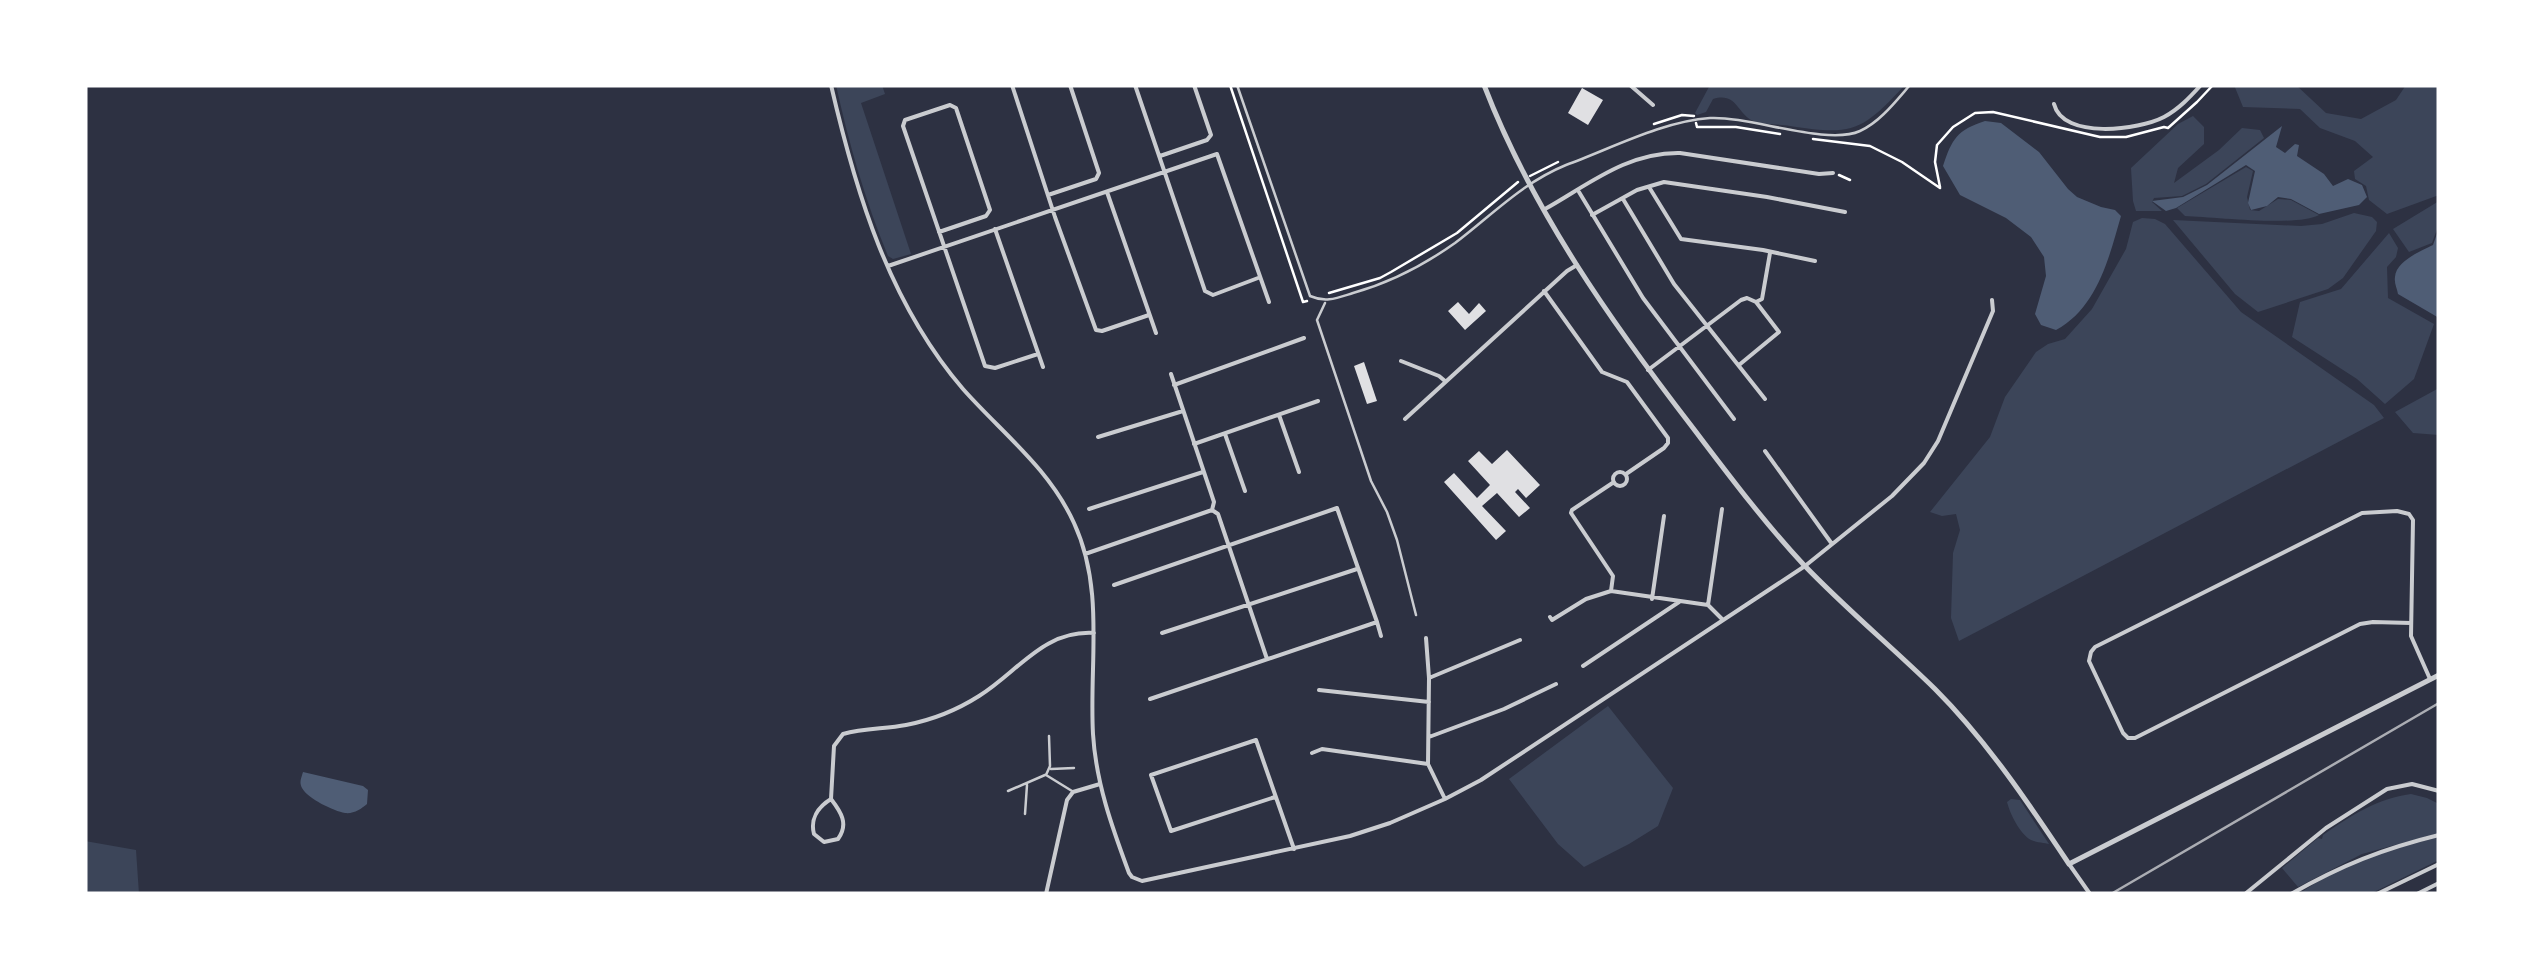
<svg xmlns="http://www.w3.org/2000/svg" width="2524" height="979" font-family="Montserrat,sans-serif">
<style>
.green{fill:#3c4559}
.water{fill:#4f5d75}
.building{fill:#e0e0e3}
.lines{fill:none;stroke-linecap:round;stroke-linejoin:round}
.path{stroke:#fff;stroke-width:2.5}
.service{stroke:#caccd0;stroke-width:2.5}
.minor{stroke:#caccd0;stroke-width:4}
.tertiary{stroke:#caccd0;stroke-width:5}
.rail{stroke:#abadb3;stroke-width:2.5}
</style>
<rect width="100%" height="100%" fill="#2d3142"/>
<path class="green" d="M836,85H875L876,87L882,85L885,94L861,103L911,254L893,259L888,256C865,200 849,144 836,85Z
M1710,85H1905C1862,131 1854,136 1790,126C1779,124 1761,125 1751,120C1737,112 1736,92 1713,99L1706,112L1697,115L1695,113Z
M2234,85H2296L2326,113L2361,119L2396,100L2406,85H2439V195L2387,214L2369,200L2366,186L2355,179L2354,171L2373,157L2355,141L2320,128L2300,109L2243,107Z
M2193,116L2204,127V144L2178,168L2174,183L2219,150L2242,128L2260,130L2264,138L2206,184L2182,196L2154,198L2152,202L2162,211H2136L2133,201L2131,168L2178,124Z
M2246,167L2253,171L2247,197L2250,210L2259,211L2278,199L2291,200L2319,215C2297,227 2215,217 2185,216L2177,208Z
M2439,201V224L2432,243L2409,252L2393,229Z
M2354,213L2372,217L2377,222L2376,231L2343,278L2328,289L2258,312L2235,294L2173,220L2301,226L2322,224Z
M2142,218L2155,219L2165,224L2241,312L2374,405L2384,418L1959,641L1951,618L1953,553L1960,530L1956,514L1942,516L1930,512L1990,437L2005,397L2036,352L2048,344L2065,339L2092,309L2126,249L2133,222Z
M2389,233L2398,248L2396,257L2387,267L2388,298L2434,324L2414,379L2385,404L2357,379L2292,337L2300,302L2341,289Z
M2439,388V435L2413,433L2395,412Z
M1608,706L1673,788L1658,826L1629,844L1584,867L1558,844L1509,779Z
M2411,794L2427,798L2439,804V833L2362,854L2298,887L2282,868L2318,838L2322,839L2323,835C2350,816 2378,798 2411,794Z
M2011,799L2020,800L2049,844C2045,843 2035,842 2031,840C2020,834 2010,814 2007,802Z
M2439,837V860L2370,894H2299C2341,864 2389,850 2439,837Z
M85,841L136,850L139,894H85Z"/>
<path class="water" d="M1985,121L2001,123L2039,152L2068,189L2077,197L2101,207L2115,210L2121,216C2109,258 2097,308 2056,330L2041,325L2035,314L2046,276L2044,257L2031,237L2006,218L1960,195L1943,166C1952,139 1957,130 1985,121Z
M2282,126L2276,147L2285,153L2295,144L2299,145L2297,156L2324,174L2333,186L2348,179L2362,185L2367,197L2359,205L2319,214L2291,199L2278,197L2267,206L2251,210L2248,203L2255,171L2246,165L2176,208L2166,211L2152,201L2183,197L2207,185Z
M2439,228V318L2398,294C2397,288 2394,283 2395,277C2396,261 2421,251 2433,245Z
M303,772L363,786L368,790L367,804C361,809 354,814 345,813C334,811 308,799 302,788C299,782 301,779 303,772Z"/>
<path class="building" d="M1582,88L1603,100L1588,125L1568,113Z
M1458,302L1469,314L1479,303L1486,311L1465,330L1448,311Z
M1364,362L1377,401L1367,404L1354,366Z
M1507,450L1540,485L1526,498L1518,489L1515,492L1530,508L1519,517L1497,493L1482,506L1506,531L1496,540L1444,482L1454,473L1477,498L1490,485L1468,461L1479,451L1492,464Z"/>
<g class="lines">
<path class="path" d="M1230,85L1303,302L1307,301
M1696,123L1697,127H1736L1780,134
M1654,124L1682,115L1694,116
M1813,139L1870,146L1902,162L1940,188
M1839,175L1850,180
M1530,176L1558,162
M1940,187L1935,162L1937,145L1953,127L1975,113L1993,112L2100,137H2126L2164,127L2168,128L2197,102L2213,85
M1329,293L1380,278L1391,272L1457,233L1518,182"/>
<path class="service" d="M1237,85L1310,296C1326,303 1337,298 1353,293C1389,283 1424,265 1455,243C1492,215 1522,183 1566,165C1610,149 1663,121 1710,118C1750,116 1827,146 1860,131C1880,122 1896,101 1910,85
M1325,303L1317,320L1371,481L1387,512L1397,540L1416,615
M1049,736L1050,766L1046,775L1072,791
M1051,769L1074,768
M1008,791L1045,775
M1025,814L1027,785"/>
<path class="minor" d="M831,85C856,193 889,303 963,389C1002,433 1049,468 1074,523C1105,590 1089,663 1093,734C1096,783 1112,827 1129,873L1132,877L1142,881L1350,836L1390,823L1445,799L1481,780L1805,566L1892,496L1924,463L1938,441L1993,311L1992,300
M1012,85L1055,217L1096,330L1102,331L1149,315
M1135,85L1205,291L1213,295L1258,278
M1630,85L1653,105
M2054,104C2063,140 2139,130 2164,117C2179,109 2190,97 2201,85
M1160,156L1207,140L1211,135L1194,85
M1649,187L1681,239L1763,250L1815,261
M1107,192L1156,333
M1579,192L1643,298L1734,419
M1048,195L1096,179L1099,173L1070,85
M1623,199L1674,284L1765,399
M1545,209C1588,185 1627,152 1680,153L1819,174L1833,173
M1592,215L1637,190L1664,182L1767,197L1845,212
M995,229L1043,367
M939,232L986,216L990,210L956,108L950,105L905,120L903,126L985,366L995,368L1038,354
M888,266L1217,154L1269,302
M1544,291L1602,372L1627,382L1668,438V443L1664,448L1626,474
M1401,361L1439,376L1445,381
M1739,365L1779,332L1756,302
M1648,370L1741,300L1747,298L1756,302L1762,299L1770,253
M1171,374L1214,502L1212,510L1218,514L1267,659
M1174,385L1304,338
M1279,415L1299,472
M1405,419L1567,271L1577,265
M1225,434L1245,491
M1098,437L1183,411
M1194,444L1318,401
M1765,451L1832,544
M1613 479a7 7 0 1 1 14 0a7 7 0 1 1-14 0Z
M1089,509L1203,472
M1085,554L1212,510
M1114,585L1337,508L1377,622
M1611,591L1613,576L1571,513L1572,510L1614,482
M1652,599L1664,516
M1708,605L1722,509
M1550,617L1552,620L1586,599L1611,591L1708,605L1723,620
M2411,623L2373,622L2360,624L2135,738H2128L2123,733L2089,661L2091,652L2095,647L2362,513L2397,511L2409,514L2413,520L2411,636L2430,679
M1162,633L1357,569
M1426,638L1429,678L1428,764L1445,799
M1583,666L1679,602
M1429,678L1520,640
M1319,690L1429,702
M1150,699L1377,622L1381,636
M1429,737L1504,709L1556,684
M1312,753L1322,749L1428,764
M1275,797L1171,831L1151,775L1256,740L1294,849
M831,799C841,812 849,824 838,839L824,842L814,834C810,819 818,807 831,799L834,746L843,734C864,728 885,729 906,725C932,720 957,710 979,696C1018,672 1043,630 1094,633
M2069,864L2090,894
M1046,894L1067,800L1073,792L1100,784
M2245,894L2326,828L2387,789L2412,784L2439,791
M2291,894C2342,865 2382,849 2439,835
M2377,894L2439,864
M2417,894L2439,883"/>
<path class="tertiary" d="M1484,85C1532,210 1612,323 1693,428C1728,474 1763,521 1803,564C1845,608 1892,647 1935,689C1987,741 2029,804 2069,864L2439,675"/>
<path class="rail" d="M2111,894L2439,703"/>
</g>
<rect width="2524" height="979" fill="none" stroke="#ffffff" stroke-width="175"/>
</svg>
